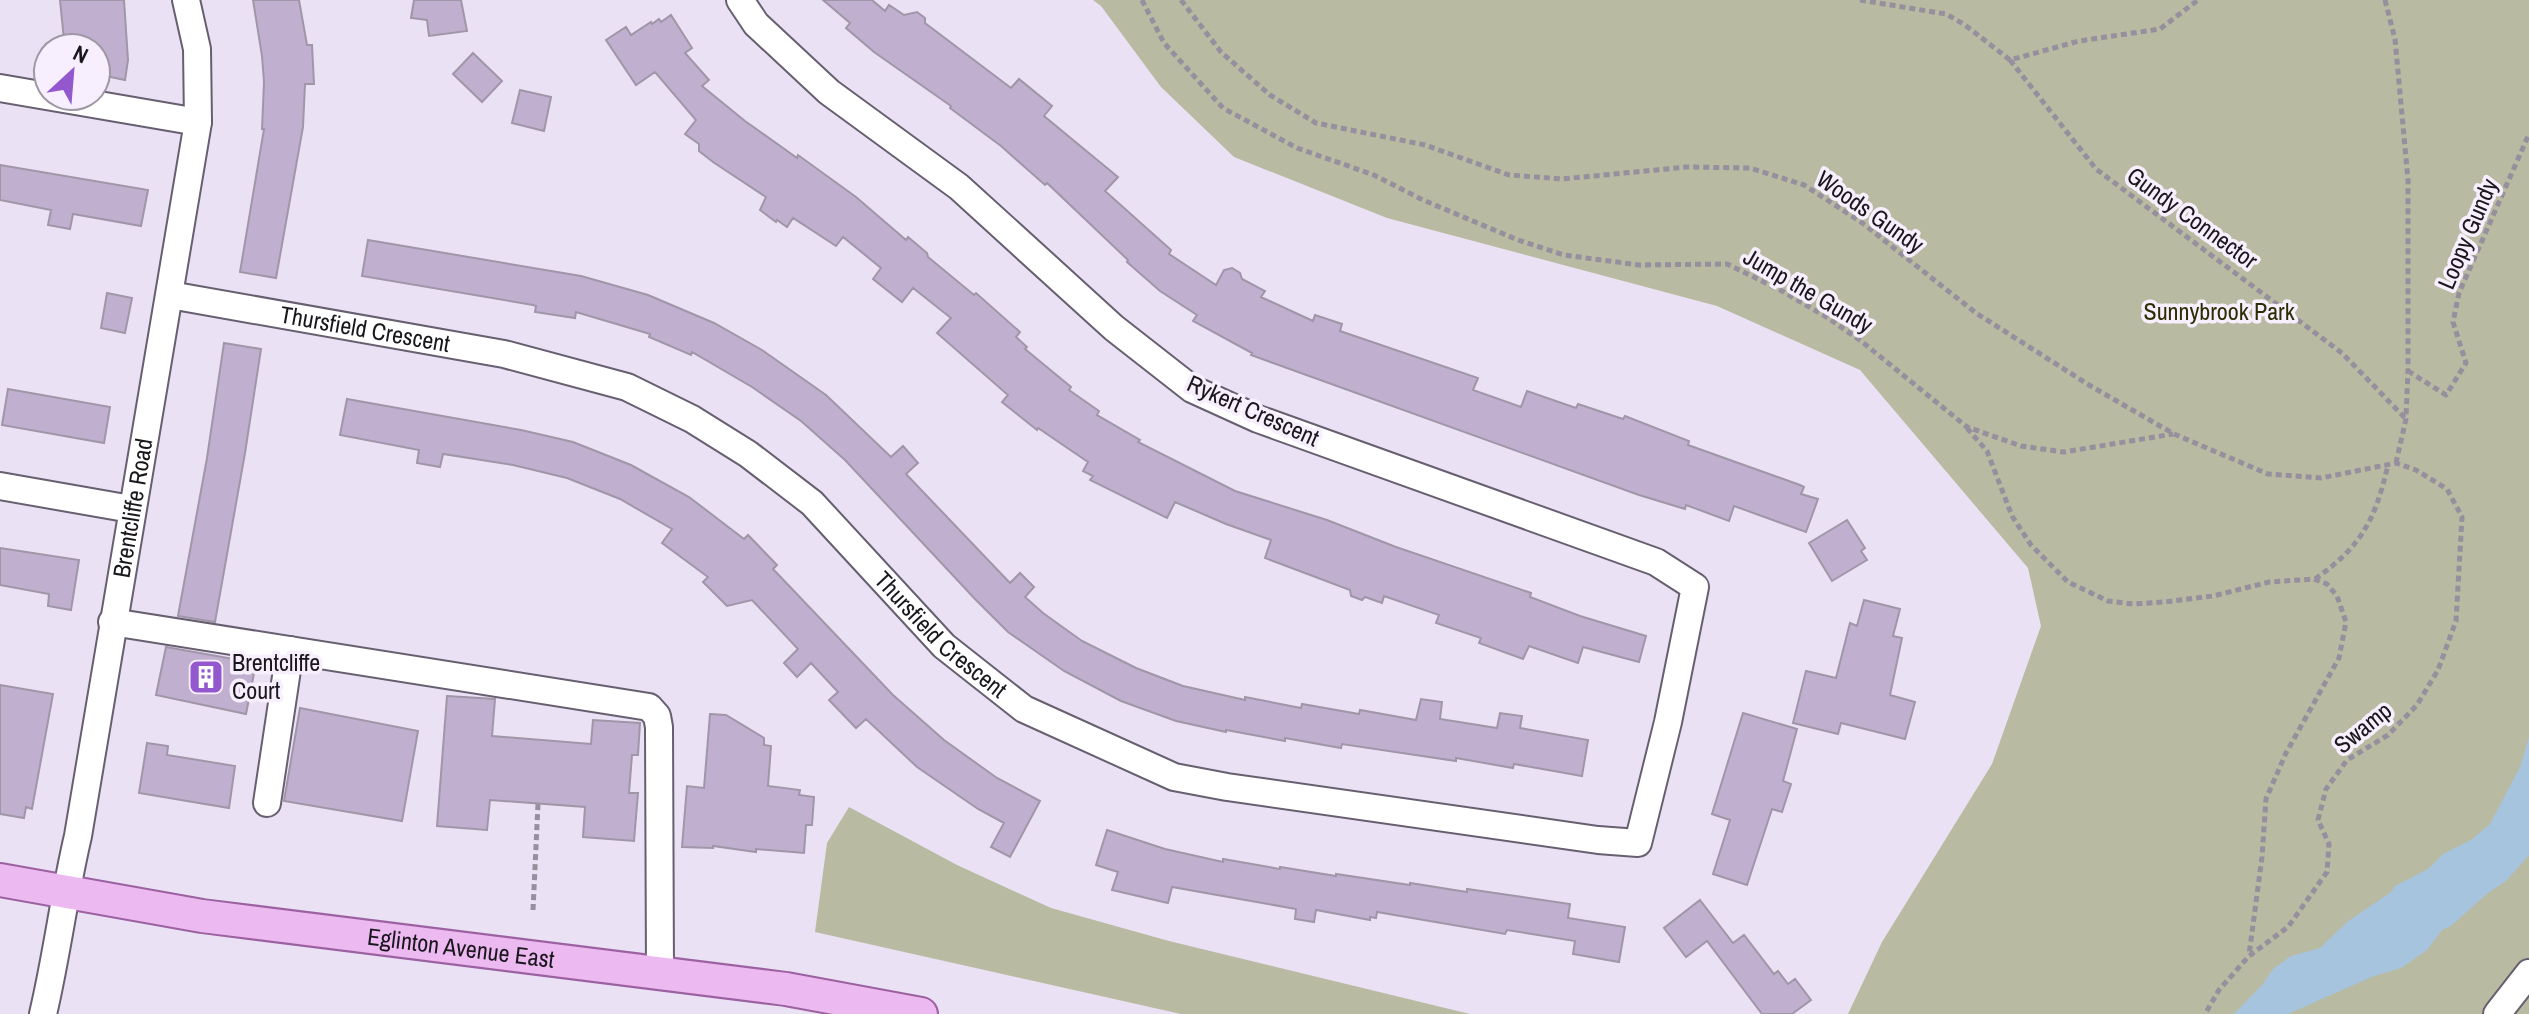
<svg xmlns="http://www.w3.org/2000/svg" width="2529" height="1014" font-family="'Archivo Narrow',sans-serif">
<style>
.green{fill:#b8baa1}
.water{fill:#a7c4df}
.building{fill:#c1afd0;stroke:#9f96a8;stroke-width:2}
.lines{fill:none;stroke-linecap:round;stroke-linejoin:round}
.minor-casing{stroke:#675f6f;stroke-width:30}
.major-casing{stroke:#9b61a0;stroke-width:36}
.path{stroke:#968f9d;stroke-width:5;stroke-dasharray:6 4;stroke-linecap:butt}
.minor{stroke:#fff;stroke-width:26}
.major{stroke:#edb9f1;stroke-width:32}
.labels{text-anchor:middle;stroke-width:7;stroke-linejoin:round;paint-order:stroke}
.street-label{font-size:24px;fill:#19161c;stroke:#f7effe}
.park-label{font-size:24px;fill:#2c2d00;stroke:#f7effe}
.poi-label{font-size:24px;fill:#19161c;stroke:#f7effe;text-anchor:start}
</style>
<rect width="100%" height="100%" fill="#ebe1f4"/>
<path class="green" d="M1093,0H2529V1014H1848L1882,942L1992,764L2041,626L2028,568L1860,370L1717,306L1387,218L1234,157L1161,87L1101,6Z
M849,807L957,865L1051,908L1169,941L1470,1014H1181L815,932L827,843Z"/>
<path class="water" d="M2529,737V855L2506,881L2489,892L2451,926L2442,930L2427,950L2401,968L2374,976L2288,1014H2234L2263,984L2273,969L2291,956L2320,948L2347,922L2391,892L2395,886L2428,869L2443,854L2471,840L2490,824L2520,767Z"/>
<path class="building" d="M60,0H124L128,60L125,80L96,74V48H75L76,40H64Z
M253,0H299L307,45H312L314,84H305L303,127L276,278L240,272L264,129H262L264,82L262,56Z
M414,0H461L467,31L429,36L427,20L411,18Z
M823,0H872L885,11L889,5L904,15L917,12L925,18V23L1011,88L1019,79L1052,106L1044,116L1118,177L1105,191L1171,250L1169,254L1216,285L1224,270L1232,268L1240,273L1242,279L1265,291L1261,297L1313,321L1315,315L1342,324L1340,331L1478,378L1473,390L1521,407L1527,391L1576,408L1578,404L1623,419L1625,416L1689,441L1688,445L1800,485L1804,487L1801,494L1818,499L1806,532L1734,506L1729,521L1686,505L1685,509L1639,495L1251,355L1252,353L1193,321L1197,315L1160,291L1127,262L1128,260L1047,183L1045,185L1001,146L950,108L951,106L874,52L846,28L850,23Z
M671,15L692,48L685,53L709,80L702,86L745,121L797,158L798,155L856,197L906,240L908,237L927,253L928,257L974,295L976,293L1020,332L1016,337L1027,347L1025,349L1071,387L1069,390L1099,411L1097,415L1140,440L1138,442L1235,491L1327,520L1396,547L1531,593L1530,597L1580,616L1646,636L1639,662L1583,647L1578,663L1529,646L1523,659L1479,643L1481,638L1436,623L1439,615L1384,596L1382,603L1365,597L1362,600L1351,596L1350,590L1265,558L1271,540L1226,524L1175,502L1167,518L1090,480L1093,476L1083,471L1088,462L1038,428L1037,430L1002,402L1008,395L937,333L951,318L913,288L902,302L873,279L881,268L843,237L836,246L793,218L787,227L777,220L776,222L760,210L766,197L713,162L699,151V144L685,134L696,120L655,72L636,85L606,40L626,27L631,35L651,22L652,24L659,19L661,22Z
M473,53L502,81L482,102L453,74Z
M520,90L551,97L544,131L512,123Z
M0,165L148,190L141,226L73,214L70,229L48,225L51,210L0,200Z
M368,240L581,276L648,295L714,323L762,350L826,395L891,457L903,446L918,463L906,474L1010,583L1020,573L1034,587L1025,597L1043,613L1082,641L1136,668L1183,686L1245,700V697L1301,708L1302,704L1359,714L1360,710L1416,720L1421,699L1442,702L1440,719L1497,728L1500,713L1522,716L1520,728L1588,740L1582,776L1514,764L1513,768L1456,758V761L1342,744L1341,748L1285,738V741L1226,730V732L1176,721L1121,701L1064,671L1008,632L975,599L845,460L801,421L752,387L692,352L691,355L649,337L650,334L576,312L575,318L535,312L536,306L533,305L362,276Z
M107,293L132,298L125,333L101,328Z
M224,343L261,349L245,453L215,622L178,616L207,458Z
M8,389L110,407L104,443L2,425Z
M347,399L521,430L573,442L631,465L689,497L744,539L748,535L777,565L773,569L893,695L944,740L997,778L1040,801L1010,857L991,847L1004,823L978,809L917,767L866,719L856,728L829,700L838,692L811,663L797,677L784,663L798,649L752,600L727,606L703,582L708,577L662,543L672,529L620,499L567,478L513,465L443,454L440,467L417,463L419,450L340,435Z
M1847,520L1865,548L1861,551L1867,560L1832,581L1809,543Z
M0,548L79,560L71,610L48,606L49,594L0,585Z
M1864,600L1900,609L1893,636L1902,638L1890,695L1915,702L1905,739L1841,723L1838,734L1793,723L1806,671L1836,678L1850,623L1857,626Z
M166,647L256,663L246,714L156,695Z
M0,685L53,694L32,809L26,807L24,818L0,814Z
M447,696L495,699L492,736L591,744L593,720L640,723L638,755H632L629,793H638L634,841L583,837L585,807L490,800L487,830L437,826Z
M300,708L418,731L402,821L284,801Z
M1743,713L1797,729L1783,781L1791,784L1782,812L1772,809L1747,885L1713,874L1730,820L1712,814Z
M710,714L726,715L764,738V745L771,746L768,786L800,790L799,795L814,797L812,825H806L804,853L756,849V852L713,846V848L682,847L687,786L704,788Z
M147,743L168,746L167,755L235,766L229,808L139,793Z
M1107,830L1165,849L1223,862V859L1280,869V867L1336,876V874L1410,885V883L1467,892V889L1570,904L1568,918L1625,927L1619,962L1573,954L1575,941L1507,930L1505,934L1377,912L1376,918L1370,917V920L1316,910L1314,922L1295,919L1296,909L1172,887L1168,903L1112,890L1118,872L1096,865Z
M1700,900L1733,943L1744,935L1774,974L1778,971L1788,984L1795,979L1811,1000L1792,1014H1762L1707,941L1686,957L1664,928Z"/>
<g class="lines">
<defs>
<g id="minor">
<path d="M0,88L198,122"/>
<path id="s1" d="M170,295L504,354L627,387L692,419L748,454L812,503L944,646L1024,709L1174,777L1227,787L1598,840L1638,843L1668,722L1695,587L1656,562L1258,419L1192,389L1114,328L959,187L829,92L756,24L740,0"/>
<path d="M0,486L131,509"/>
<path d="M112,622L649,707L657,716L659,727L660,972"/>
<path d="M267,803L290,650"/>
<path id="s2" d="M43,1014C57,955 64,895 78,836L198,122L197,49L186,0"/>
<path d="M2497,1014L2529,973"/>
</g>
<g id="major">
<path id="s3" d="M0,880L202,916L786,989L921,1014"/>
</g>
</defs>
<use href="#minor" class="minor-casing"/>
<use href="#major" class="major-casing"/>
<path class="path" d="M1142,0L1164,43L1223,108L1297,148L1374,175L1423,200L1518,240L1564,255L1639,265L1727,264L1782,291L1828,318L1861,341L1967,427L2021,446L2064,452L2173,434
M1181,0L1221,52L1270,95L1316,123L1425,145L1509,175L1562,179L1687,167L1750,168L1804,185L1861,222L1976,313L2089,385L2174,434L2268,474L2321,478L2396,463L2416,470L2447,489L2462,517L2456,621L2438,670L2417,705L2388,735L2347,760L2326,789L2318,820L2329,844L2327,872L2288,927L2249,956L2219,990L2205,1014
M1860,0L1946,14L1965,25L2010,60L2079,41L2160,29L2198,0
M2385,0L2395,39L2408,180V371L2406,419L2396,463
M2010,60L2096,169L2342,353L2406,419
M2408,371L2446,395L2466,363L2453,322L2459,293L2529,134
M1967,428L1987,451L2012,516L2031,545L2068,582L2108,601L2133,604L2164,602L2213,596L2269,582L2314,579L2327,584L2337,596L2346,622L2339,658L2286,753L2266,799L2262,857L2249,955
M2315,579C2362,546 2375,520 2388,465
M533,910L538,804"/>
<use href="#minor" class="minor"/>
<use href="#major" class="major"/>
</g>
<defs>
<symbol id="building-square" viewBox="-11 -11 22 22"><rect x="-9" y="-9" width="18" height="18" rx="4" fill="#9357ce" stroke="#f7effe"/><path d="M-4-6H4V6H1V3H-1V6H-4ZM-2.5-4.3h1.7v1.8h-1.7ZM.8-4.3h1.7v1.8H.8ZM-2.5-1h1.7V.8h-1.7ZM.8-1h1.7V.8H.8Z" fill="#fff"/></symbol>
</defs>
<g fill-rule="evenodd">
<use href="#building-square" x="186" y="657" width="40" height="40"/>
</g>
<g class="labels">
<g class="street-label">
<text transform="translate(1870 212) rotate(35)" y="8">Woods Gundy</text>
<text transform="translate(2192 218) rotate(36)" y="8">Gundy Connector</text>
<text transform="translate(2468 234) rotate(-67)" y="8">Loopy Gundy</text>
<text transform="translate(1808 291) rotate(30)" y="8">Jump the Gundy</text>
<text dy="8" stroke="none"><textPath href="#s1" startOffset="198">Thursfield Crescent</textPath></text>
<text transform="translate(1253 411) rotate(24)" y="8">Rykert Crescent</text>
<text dy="8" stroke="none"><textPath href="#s2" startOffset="514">Brentcliffe Road</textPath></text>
<text dy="8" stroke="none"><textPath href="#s1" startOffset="870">Thursfield Crescent</textPath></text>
<text transform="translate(2363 728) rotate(-39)" y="8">Swamp</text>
<text dy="8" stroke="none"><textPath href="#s3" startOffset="466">Eglinton Avenue East</textPath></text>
</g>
<g class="park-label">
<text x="2219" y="320">Sunnybrook Park</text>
</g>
<g class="poi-label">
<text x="232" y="671">Brentcliffe<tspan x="232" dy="28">Court</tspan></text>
</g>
</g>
<g transform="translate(72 72) rotate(26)"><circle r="38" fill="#f7effe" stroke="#9e98a4" stroke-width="2"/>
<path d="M0-6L14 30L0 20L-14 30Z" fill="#9357ce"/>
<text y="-12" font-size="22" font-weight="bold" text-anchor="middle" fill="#19161c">N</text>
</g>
</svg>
